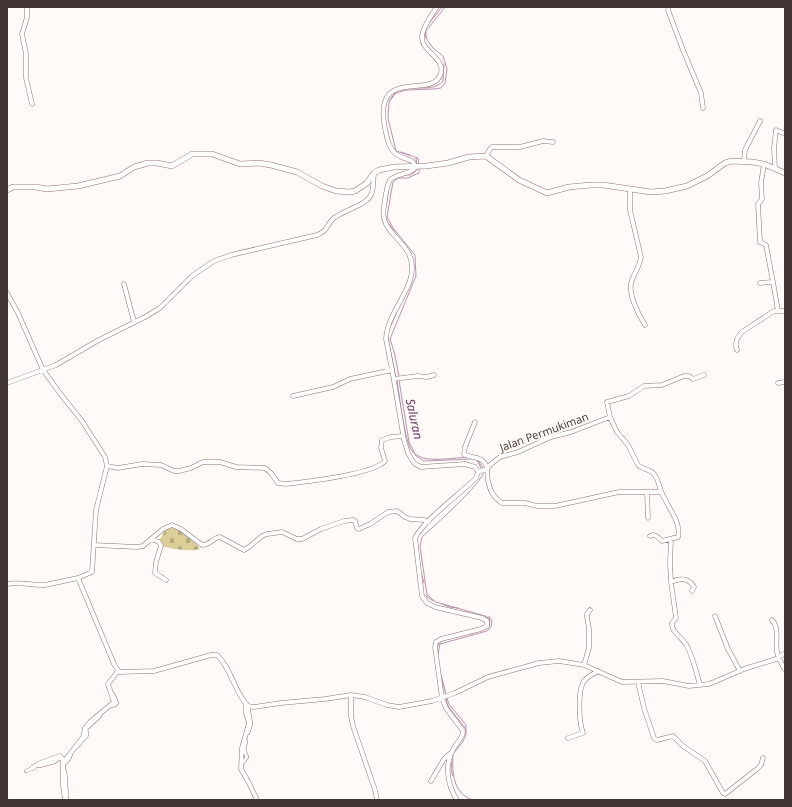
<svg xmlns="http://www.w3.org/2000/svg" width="792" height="807" font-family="'Open Sans',sans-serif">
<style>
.cemetery{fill:url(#cemetery-stones)}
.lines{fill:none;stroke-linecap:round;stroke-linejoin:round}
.stream{stroke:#b994b2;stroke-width:1}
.pedestrian-casing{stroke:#8e746e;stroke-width:4}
.minor-casing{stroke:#8e746e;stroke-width:5}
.tertiary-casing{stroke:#8e746e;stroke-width:6}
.pedestrian{stroke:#fff;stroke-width:3}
.minor{stroke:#fff;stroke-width:4}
.tertiary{stroke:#fff;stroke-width:5}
.labels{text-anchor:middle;stroke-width:4;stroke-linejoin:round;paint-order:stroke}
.street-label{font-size:11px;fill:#413533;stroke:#fff9f7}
.water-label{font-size:12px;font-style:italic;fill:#5c245a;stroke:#fff9f7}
</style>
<defs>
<pattern id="cemetery-stones" width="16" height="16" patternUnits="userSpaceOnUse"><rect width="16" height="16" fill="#dcce99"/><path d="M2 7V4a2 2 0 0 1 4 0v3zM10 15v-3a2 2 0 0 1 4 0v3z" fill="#b4a87d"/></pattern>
</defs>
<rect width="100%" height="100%" fill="#fff9f7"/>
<path class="cemetery" d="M171,528C179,528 196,542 200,549C189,552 170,549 160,545L159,541L166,529Z"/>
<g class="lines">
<path class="stream" d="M426,27L442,7
M425,32L426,38
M415,88C426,88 436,89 443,81L444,64
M389,101L395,93
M401,152L410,155
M416,158L417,165
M419,164L418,158L396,151L388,118L389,102L396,93L406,90L434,89L441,88L445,83L447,69L443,56L433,48L426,38V31L445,7
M406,175H411L416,171V168
M387,201L389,187
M387,222L397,233
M391,325L396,314
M388,338L396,378
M399,377L395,355L390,339L416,276L415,255L393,228L387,217L393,182L398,178H408L419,173V167
M399,380L409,442L416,456L424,461L471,459
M397,381C400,397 404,440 412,451C414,454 420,457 423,458C437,461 453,458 467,457
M477,460L481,468
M478,461L483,468
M421,572L424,583
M426,596L433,601
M442,604L449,607L458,608
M488,617H490L489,626
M471,634L487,628
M437,647L441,641
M438,654L440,644L487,631L491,627L492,620L485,616L436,602L427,595L420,546L422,537C434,526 483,483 484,471
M440,671L446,695
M442,679L445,691
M446,698L448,706L466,729V735L462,743L453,754C452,773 453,794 473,800
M447,698L449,704L466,725L465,732
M452,762L451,770L453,776"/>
<defs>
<path id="pedestrian" d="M110,706L115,705L117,703L113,694
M248,733L251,724L248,706
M76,748L87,735L86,729L100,716
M242,764L247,757L244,750L246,741
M39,766L54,762L60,758H63
M64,766V764L69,759L71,754
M26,771L34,768
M65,771L67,800"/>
<path id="minor" d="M27,7V17L22,34L26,54V78L32,104
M437,7C432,14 422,28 422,37C421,51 445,58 441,73C433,103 365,59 388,141C393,156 399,156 412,161C424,174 396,172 390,180C386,187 385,199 384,207C378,234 413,241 412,268C412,292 387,313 386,339L393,375L404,440L408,453L412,460L415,464L421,467L465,464L475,467L478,472L476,478C460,494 425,519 415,538L422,596L427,603L435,607L482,618L487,621V626L481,629L441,639L436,642L435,647L442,698L446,708L463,731C463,738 457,742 454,748C444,764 447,784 457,800
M669,7L668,10L683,50L701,93L703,108
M486,156L490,149L492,147H520L543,141L553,142
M744,161L745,150L760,121
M775,168L774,148L776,130L783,133L785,132
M630,189V210L641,257C640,265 635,272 632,280C627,292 638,314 645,325
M773,282L778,311
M760,283L773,282L766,245L760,242L758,204L762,199L761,183L764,164
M124,284L134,322
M7,293L18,313L43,370L62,396L82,421L105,457L107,466L96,510L92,572L78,578L45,585C32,586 20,581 7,584
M737,350C734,343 738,336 742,332L774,311H785
M394,379L418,376L427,377L434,375
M7,383L56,365L97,341L145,317L160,308L192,276L214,261L231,255L317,235C328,231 326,225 334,218C344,210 365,206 371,195C374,189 373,180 374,174
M778,383L785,382
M293,396L333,387L350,379L392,370
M610,417L617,432L628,445L638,465C642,470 649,468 654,474C658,479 659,485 661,491C666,505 682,522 678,537L662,541C658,538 656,533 650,536
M475,422L465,447L464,454C470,458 479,456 484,462C490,469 486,474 488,480C490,491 493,497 502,503H525L537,506H555L619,492H661
M107,466L118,468L142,464L161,465L174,471H179L191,468L203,462H220L236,467L265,468L271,473L278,483L286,484C306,482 374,474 385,461L381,448L382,440L391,437L403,436
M478,472L487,469L490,465L500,457L518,452L551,437L571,432L610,417L607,402L629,396L644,386L662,385L684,376H689L693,379L704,375
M647,492L648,518
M151,539L163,529L172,525L181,529L202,545C210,545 213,538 220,537L244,550L249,547L262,536L267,534L282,532L297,539H302L321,529L344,521L353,520L355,521L357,528L359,529L370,524L388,512L397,511L405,517L410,519L424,520L428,522
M671,539L670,563L671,582L676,618L672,623C671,632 682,637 687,646C693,658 696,671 700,685
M94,545L137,547L143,546L151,539L159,542L161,546L156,562L155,573L166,580
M78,578L114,664L119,672L154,671L211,655H217C232,669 234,692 248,706L254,707L281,703L325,699L351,695L365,697L387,705L399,707L432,701L443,697L455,693L488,677L539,663L559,661L584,665L622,682L663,681L689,686L709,684L721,679L744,669L776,659L785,653
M671,582C680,578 688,577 694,587L692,591
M715,616L728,649L740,671
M772,620C780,629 775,641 777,652C778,658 782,664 785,670
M584,665L589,648V629L587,617V614L590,610
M638,682L644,708L654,738L657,740L673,736L683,746L705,761L723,793L725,794L757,769L761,765L763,758
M351,695V716L353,726L375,790L377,800
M246,704V713L249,723L242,748L241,769L249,783L257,800
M568,738L583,733C579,723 577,688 585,680C588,676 594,674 598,671
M32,768L40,763L60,756L63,761
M431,781L444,759L452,752
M65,800L63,786V761L66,759L83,737L85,728L90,722L114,702L108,684L118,671"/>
<path id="tertiary" d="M7,190L13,187H35L47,189L78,186L120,176L134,167L148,163H157L172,166L192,154H212L240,164L259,163L271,165L297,172L322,186L336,191L350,192L355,191L367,183L374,173L379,170L394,167L426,166L448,163L469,157L486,156L519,180L547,193L569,187L591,185H603L651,192L665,191L687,186L707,176L725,163L732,161L752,162L764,164L785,173"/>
</defs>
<use href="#pedestrian" class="pedestrian-casing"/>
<use href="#minor" class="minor-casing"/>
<use href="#tertiary" class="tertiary-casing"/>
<use href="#pedestrian" class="pedestrian"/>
<use href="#minor" class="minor"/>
<use href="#tertiary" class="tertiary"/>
</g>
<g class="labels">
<g class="street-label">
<text transform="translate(544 432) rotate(-20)" y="4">Jalan Permukiman</text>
</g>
<g class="water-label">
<text transform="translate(414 419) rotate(78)" y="4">Saluran</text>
</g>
</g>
<rect width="792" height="807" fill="none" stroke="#413533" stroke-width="16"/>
</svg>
